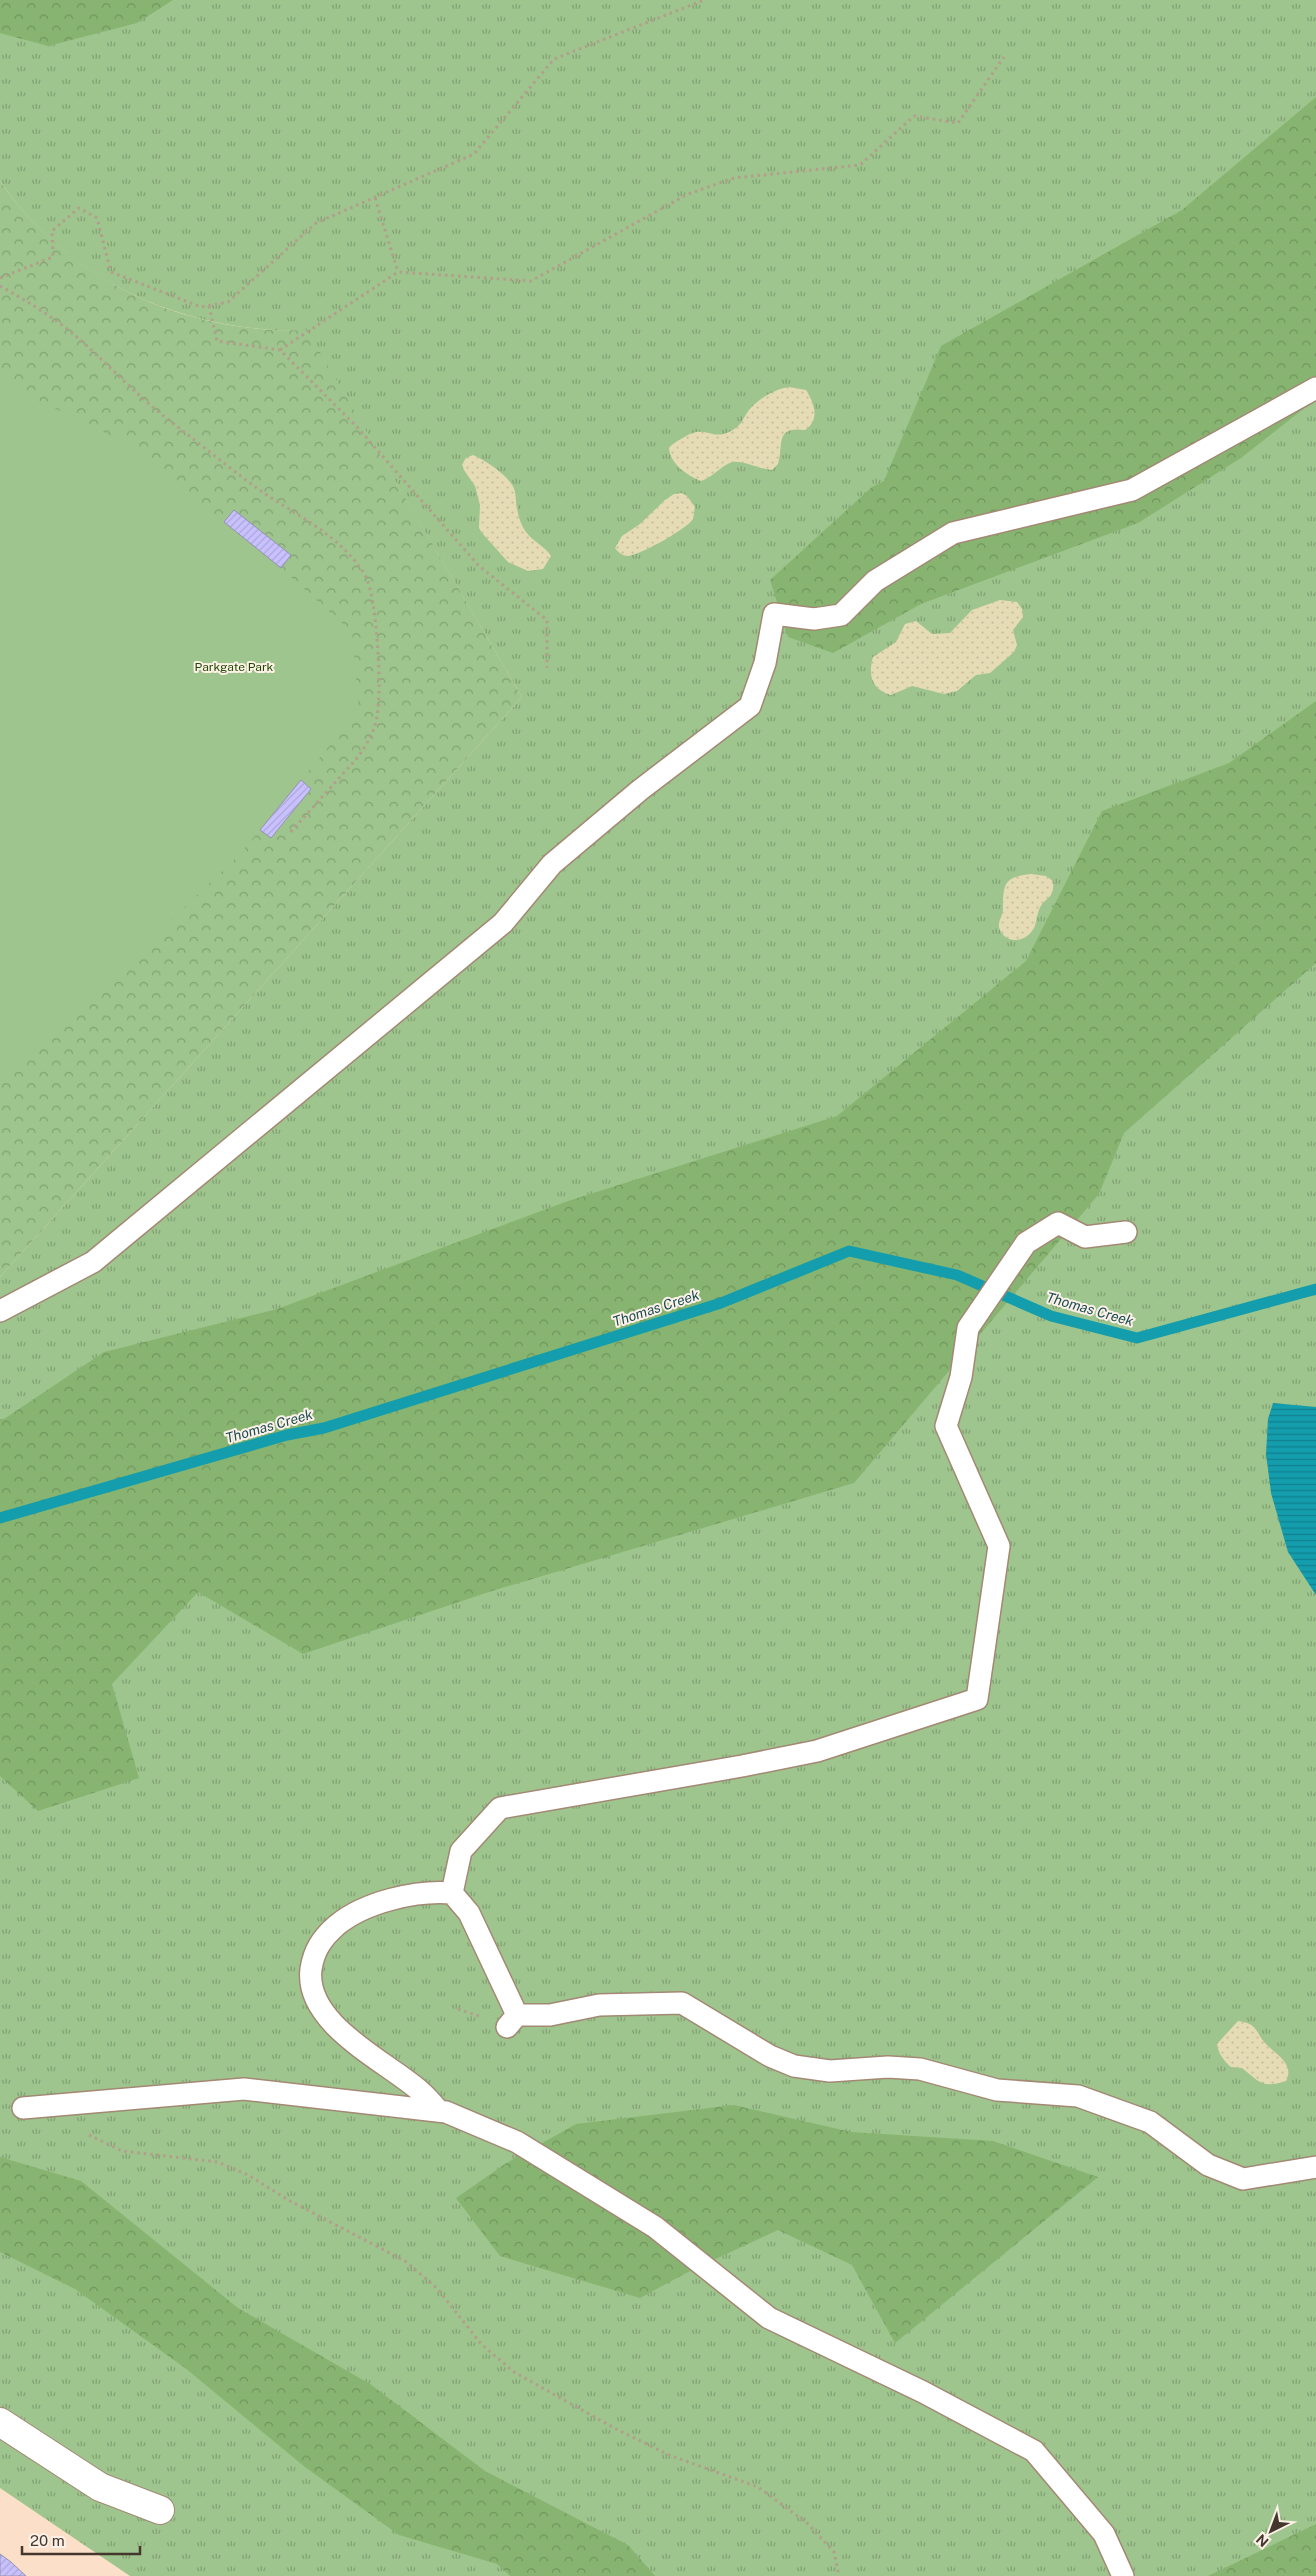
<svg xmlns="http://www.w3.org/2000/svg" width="1316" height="2576" font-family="'Public Sans',sans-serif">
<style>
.grass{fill:url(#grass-tufts)}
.forest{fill:url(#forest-crowns)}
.sand{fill:url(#sand-dots)}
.park{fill:url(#park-crowns)}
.pitch{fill:#9ec58d}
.water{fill:url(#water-rules)}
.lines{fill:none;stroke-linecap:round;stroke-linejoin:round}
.stream{stroke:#139dad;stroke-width:11}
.building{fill:url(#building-hatch);stroke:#9491af}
.lane-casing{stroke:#a38874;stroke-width:24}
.street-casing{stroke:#a38874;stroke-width:30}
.path{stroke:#b39d8c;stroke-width:3;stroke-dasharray:2.5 4;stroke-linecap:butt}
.lane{stroke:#fff;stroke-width:21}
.street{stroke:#fff;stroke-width:28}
.labels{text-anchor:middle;stroke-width:4;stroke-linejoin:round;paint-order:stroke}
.park-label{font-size:12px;fill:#1f4900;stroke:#fcf0e7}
.water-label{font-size:14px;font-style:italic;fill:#1a4e55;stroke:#fcf0e7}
</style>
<defs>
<pattern id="grass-tufts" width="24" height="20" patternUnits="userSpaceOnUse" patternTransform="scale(1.25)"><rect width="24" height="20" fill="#9ec58d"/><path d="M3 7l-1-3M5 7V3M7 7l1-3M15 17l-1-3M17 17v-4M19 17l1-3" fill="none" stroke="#82a174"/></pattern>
<pattern id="forest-crowns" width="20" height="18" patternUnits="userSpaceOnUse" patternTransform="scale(1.25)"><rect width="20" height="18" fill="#87b571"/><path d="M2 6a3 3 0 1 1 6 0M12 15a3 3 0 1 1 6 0" fill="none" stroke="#70945d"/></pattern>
<pattern id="sand-dots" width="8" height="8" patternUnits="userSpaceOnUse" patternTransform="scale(1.25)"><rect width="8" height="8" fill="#e5dcb6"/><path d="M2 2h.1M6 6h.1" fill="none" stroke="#c6bd9d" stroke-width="1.8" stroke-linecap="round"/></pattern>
<pattern id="park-crowns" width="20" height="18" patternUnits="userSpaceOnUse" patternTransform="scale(1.25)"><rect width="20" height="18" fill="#9ec58d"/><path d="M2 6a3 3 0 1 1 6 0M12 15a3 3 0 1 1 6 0" fill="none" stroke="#82a174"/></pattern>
<pattern id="water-rules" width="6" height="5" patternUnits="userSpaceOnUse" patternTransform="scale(1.25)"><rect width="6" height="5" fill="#139dad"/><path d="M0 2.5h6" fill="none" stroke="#13818d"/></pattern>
<pattern id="building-hatch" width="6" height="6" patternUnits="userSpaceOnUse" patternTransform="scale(1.25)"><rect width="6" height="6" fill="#c8c1fe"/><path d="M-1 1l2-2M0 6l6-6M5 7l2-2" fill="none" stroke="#ada6da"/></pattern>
</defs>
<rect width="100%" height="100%" fill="#fcdfc8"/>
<path class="grass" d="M0,0H1316V2576H130L0,2488V1277L522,697L307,331C185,332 70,284 0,181Z"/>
<path class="forest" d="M0,0H173L137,23L48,46L0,33Z
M1316,97V399L1241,458L1138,523L921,604L833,653L788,637L770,580L872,487L884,481L941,346L1182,210Z
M1316,701V963L1124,1133L1099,1194L854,1483L495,1590L303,1654L198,1592L112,1684L139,1778L38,1811L0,1776V1419H4L104,1352L277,1309L568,1201L837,1116L1026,961L1102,811L1229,763Z
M734,2105L851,2132L993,2141L1098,2177L895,2343L852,2265L778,2230L690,2271L640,2298L500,2256L456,2198L505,2164L576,2124Z
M0,2157L81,2181L238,2308L370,2384L485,2471L628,2545L655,2576H510L497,2564L399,2535L305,2467L185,2368L75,2289L0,2252Z
M1316,2524V2576H1208Z"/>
<path class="sand" d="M789,387L806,390C815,404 820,420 805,430C774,426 784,445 778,464L772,470C759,469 743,460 732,462C721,466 713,477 701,481C688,476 670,464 669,448C672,444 676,442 681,439C706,422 710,441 729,432C743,425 741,421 749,410C758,399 775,389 789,387Z
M473,455C485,460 513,478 515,492C517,507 517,519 526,532C533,542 545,546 551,556L543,569L528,571L508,562L482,533L479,528L480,505L475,486L464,470L462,464L466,458Z
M682,493L687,496L695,507C694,510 694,516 693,519C687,529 640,555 628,556C622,556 618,552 615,548L622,536L640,524L665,500L674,494Z
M1000,600L1017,602L1022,609L1023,617L1013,630L1017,645L1014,652L990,673L976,675L957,691L944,694L912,686L891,695C871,689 868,675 873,657L896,642L905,624L916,621L932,634L950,633L972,610Z
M1031,874L1046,876L1053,881C1055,900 1044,897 1039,910C1036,917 1037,925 1032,931C1023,944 1003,943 999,927C998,921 1003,915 1003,909C1003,884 1004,877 1031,874Z
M1238,2021C1259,2023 1256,2035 1267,2045C1277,2055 1295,2065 1286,2081C1261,2089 1259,2081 1242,2068L1231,2067C1224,2061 1218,2053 1217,2044Z"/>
<path class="park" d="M0,181C68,281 187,335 307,330L522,697L0,1277Z"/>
<path class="pitch" d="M0,381L121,441L281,568L352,632L359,710L239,855L0,1084Z"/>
<path class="water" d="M1273,1403L1316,1407V1595L1288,1552L1271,1493L1266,1454L1268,1419Z"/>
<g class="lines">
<path class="stream" d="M0,1518L287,1435L324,1428L721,1303L849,1251L957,1275L1051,1316L1137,1338L1316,1289"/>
</g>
<path class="building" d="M234,510L291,555L281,568L224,522Z
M301,780L311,789L271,838L260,830Z
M0,2554L11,2562L26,2576H0Z"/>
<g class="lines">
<defs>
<path id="lane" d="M0,1311L93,1262L503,923L552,864L640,790L750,706L765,663L774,614L814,619L841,615L875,581L953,533L1132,490L1316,388
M452,1893L461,1851L500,1808L742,1766L817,1751L977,1699L999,1546L946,1426L961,1377L968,1328L1026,1243L1058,1223L1085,1237L1126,1232
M507,2027L517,2015H550L599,2005L682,2003L770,2056L794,2066L830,2071L888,2067L920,2069L997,2090L1078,2096L1150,2122L1208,2165L1243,2179L1316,2167
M23,2108L244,2089L446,2112L517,2142L655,2227L769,2318L923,2392L1034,2451L1104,2534L1123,2576
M439,2111C433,2104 427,2097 420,2091C386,2061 304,2024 311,1969C314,1950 322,1938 337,1925C365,1902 416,1890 452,1893L469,1913L517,2015"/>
<path id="street" d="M0,2422L100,2487L160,2510"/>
</defs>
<use href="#lane" class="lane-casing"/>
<use href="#street" class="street-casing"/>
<path class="path" d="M375,198L398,272
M0,278L53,257L52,231L79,208L97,218L111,272L201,307L228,302L316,223L474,154L554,59L704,0
M0,286C27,301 55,318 78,338C108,364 134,393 165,417C196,441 227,466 258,489C294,514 344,537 366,577C377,598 382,691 377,716C375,731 367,744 358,757L288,835
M209,306L217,341L280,350L357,427L479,566L547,620V668
M280,350L398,272L531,281L688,194L734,178L860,165L914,116L958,123L1004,57
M458,2009L479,2016
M89,2135L122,2151L218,2162L248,2175L290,2201L405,2261L437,2288L481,2344L514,2372L616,2429L669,2455L758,2487L807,2523L834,2552L839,2576"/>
<use href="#lane" class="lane"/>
<use href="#street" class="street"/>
</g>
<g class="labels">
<g class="park-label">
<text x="234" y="671">Parkgate Park</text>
</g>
<g class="water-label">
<text transform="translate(656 1308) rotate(-18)" y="5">Thomas Creek</text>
<text transform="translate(1090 1309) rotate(16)" y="5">Thomas Creek</text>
<text transform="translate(269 1426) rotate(-16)" y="5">Thomas Creek</text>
</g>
</g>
<g transform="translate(1271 2531) rotate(222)" stroke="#fcf0e7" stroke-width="4" paint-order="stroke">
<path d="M0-4L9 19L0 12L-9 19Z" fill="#43372e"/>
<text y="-8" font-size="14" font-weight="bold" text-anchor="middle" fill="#43372e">N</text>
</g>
<path d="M22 2546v8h118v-8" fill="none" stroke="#43372e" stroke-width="2.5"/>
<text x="30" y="2546" font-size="15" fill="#43372e" stroke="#fcf0e7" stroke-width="4" paint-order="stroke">20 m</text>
</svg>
